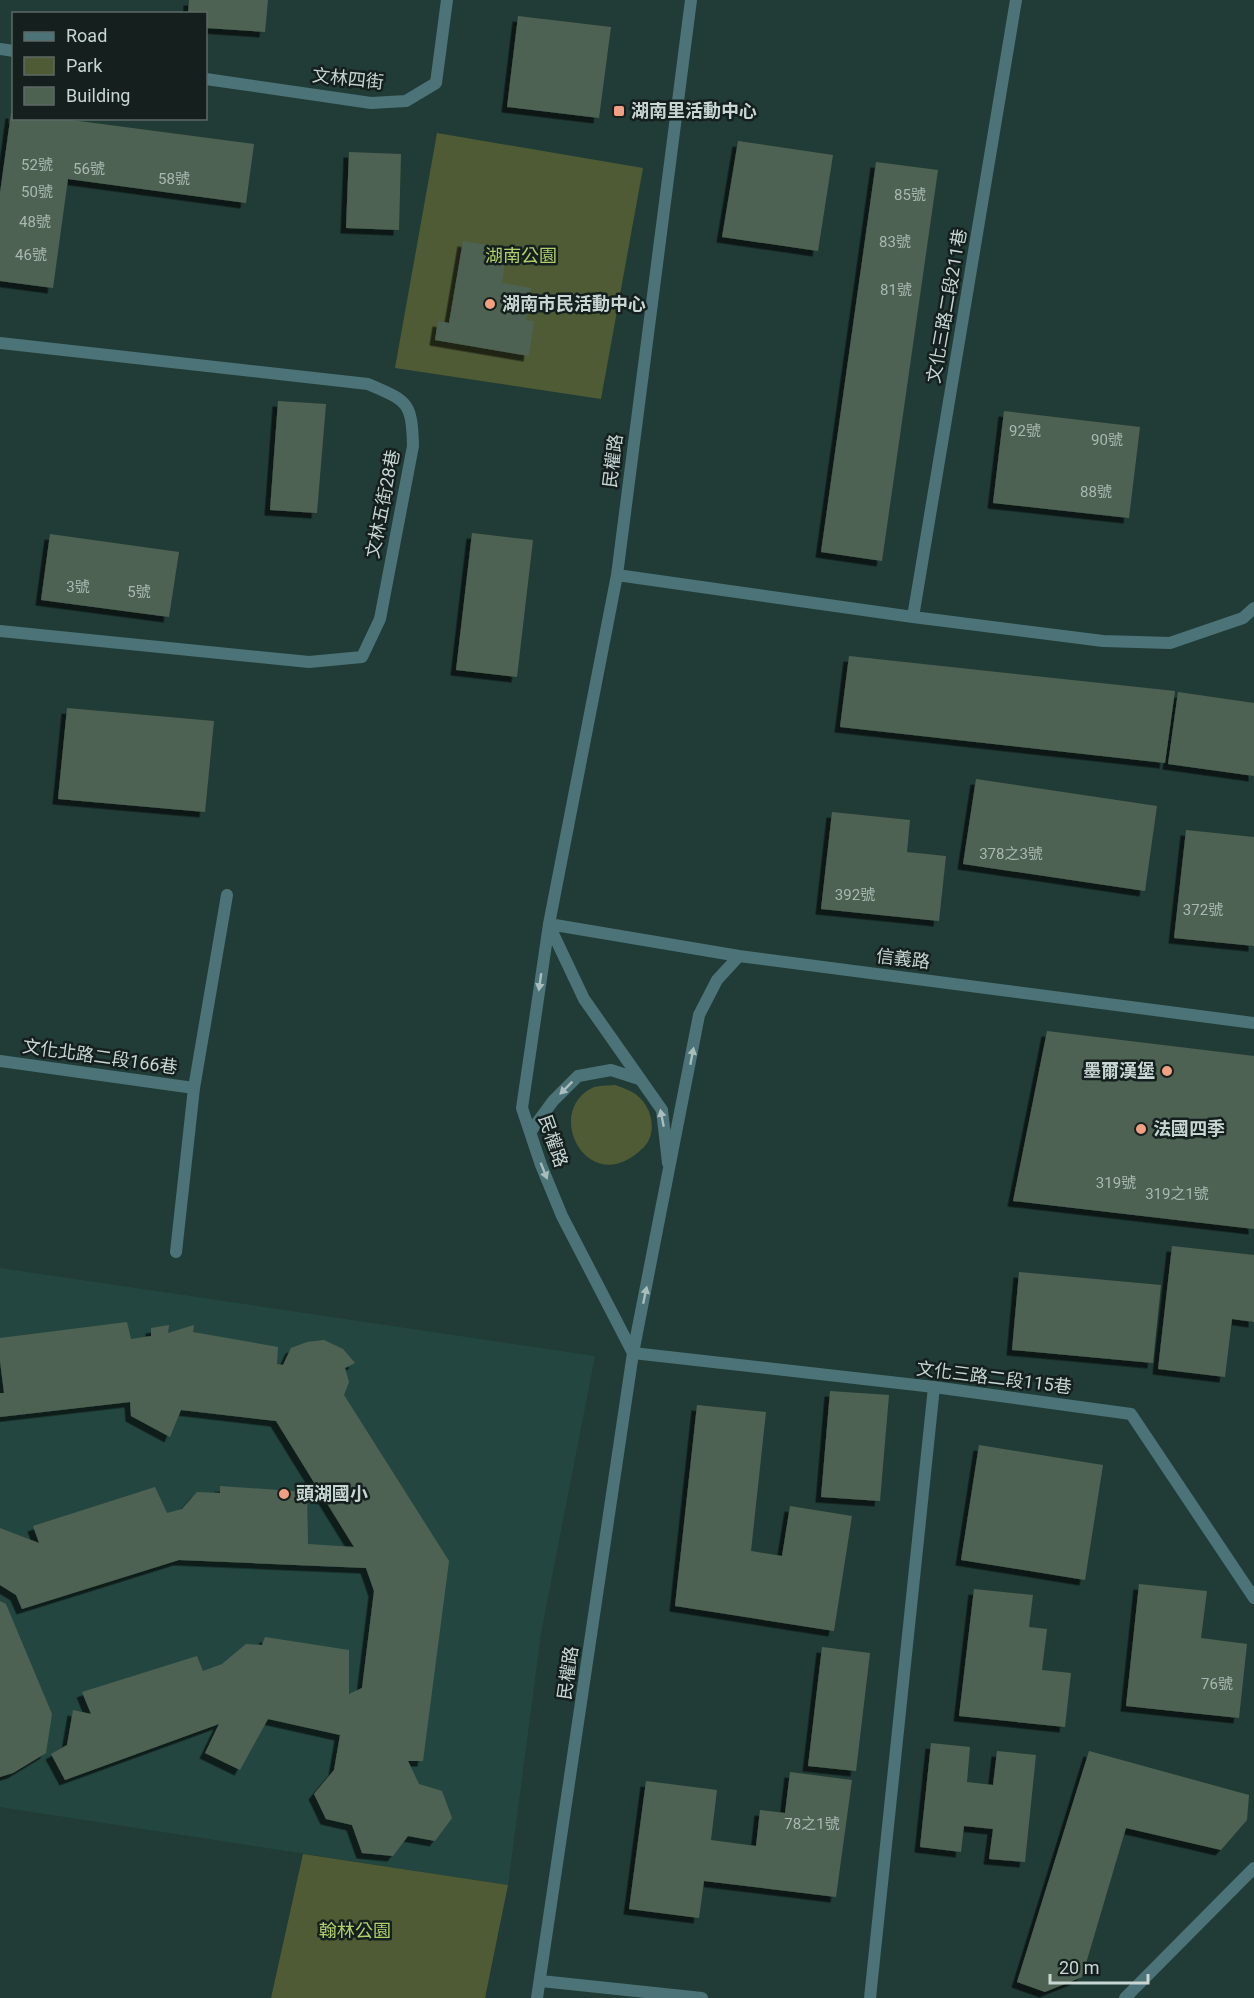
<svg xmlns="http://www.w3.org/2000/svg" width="1254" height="1998" font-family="Roboto,'Noto Sans TC',sans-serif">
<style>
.built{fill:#234740}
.green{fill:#4f5b34}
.building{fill:#4e6252;filter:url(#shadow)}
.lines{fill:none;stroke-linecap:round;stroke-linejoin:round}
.service{stroke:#4b7378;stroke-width:12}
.minor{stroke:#4b7378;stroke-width:12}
.oneway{fill:#a8bdbc}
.poi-dot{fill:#f2a081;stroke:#15201e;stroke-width:2}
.labels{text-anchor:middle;stroke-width:5;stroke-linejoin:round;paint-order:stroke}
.number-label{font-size:15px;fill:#a9b9b2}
.street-label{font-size:18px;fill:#c7d6d2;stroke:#15201e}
.poi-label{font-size:18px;font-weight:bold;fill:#c7d6d2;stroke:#15201e;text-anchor:start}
.park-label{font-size:18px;fill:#b1cf6d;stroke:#15201e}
</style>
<defs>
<filter id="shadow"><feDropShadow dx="-5.5" dy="5.5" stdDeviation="0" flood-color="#0009"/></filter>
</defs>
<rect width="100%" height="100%" fill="#213c36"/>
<path class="built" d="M0,1268L595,1356L541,1633L508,1885L0,1807Z"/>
<path class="green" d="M437,133L643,168L601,399L395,368Z
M615,1085C621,1087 627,1089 632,1092C651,1102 659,1131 644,1147C590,1202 542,1113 592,1088C598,1085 608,1086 615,1085Z
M303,1854L508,1885L485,1998H271Z"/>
<path class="building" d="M189,0H268L265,32L206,28V14H188Z
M518,16L611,27L599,118L507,107Z
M11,113H14V118H56L254,144L246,203L68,179L53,288L0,281V193Z
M738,141L833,155L818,251L722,237Z
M349,152L401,154L399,230L346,228Z
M876,162L938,170L882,561L821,552Z
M463,241L507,248L502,283L531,288L526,320L534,321L529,356L435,340L438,321L449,323Z
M278,401L326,404L317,513L270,510Z
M1004,411L1140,427L1129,518L993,503Z
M472,533L533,540L517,677L456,670Z
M50,534L179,552L169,617L41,600Z
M849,656L1175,691L1165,763L840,727Z
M1178,692L1254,703V776L1168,764Z
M67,708L214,721L205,812L58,799Z
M976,779L1157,806L1145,891L963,864Z
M832,812L910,820L907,852L946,856L939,921L821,909Z
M1186,830L1254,837V946L1174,938Z
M1047,1031L1254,1056V1229L1013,1201Z
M1172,1246L1254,1255V1322L1232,1319L1225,1377L1158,1369Z
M1019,1272L1161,1285L1153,1363L1012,1350Z
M127,1322L131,1339L151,1336V1328L169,1325L168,1333L194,1325L193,1332L278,1347L277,1364L283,1365L291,1348L307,1342L324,1340L343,1349L355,1363L345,1368L349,1382L344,1395L449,1561L423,1761H408L419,1784L442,1791L452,1818L435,1841L408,1836L393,1856L362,1853L352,1825L326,1819L314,1794L334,1770L340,1735L268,1719L240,1770L205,1753L219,1724L65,1780L51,1754L67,1745L73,1710L91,1714L82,1692L197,1656L203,1671L222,1664L246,1644L262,1645L265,1637L349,1650V1694L362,1688L374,1591L366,1568L179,1560L22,1609L16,1595L0,1585V1528L39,1543L33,1526L155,1487L167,1513L182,1509L197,1492L220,1493V1486L307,1492L308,1544L354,1547L276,1421L181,1410L170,1437L131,1416L130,1402L0,1417V1393H4L0,1361V1338Z
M830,1391L889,1395L880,1501L821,1497Z
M697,1405L766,1412L751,1551L782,1556L790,1506L852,1516L834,1631L675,1606Z
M979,1445L1103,1465L1085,1580L961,1560Z
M1139,1584L1207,1591L1201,1638L1247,1644L1239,1718L1126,1706Z
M974,1589L1033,1595L1029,1627L1047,1629L1042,1670L1071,1673L1065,1727L959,1716Z
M0,1601L6,1604L52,1714L46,1753L13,1773L0,1777Z
M822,1647L870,1653L856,1771L808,1766Z
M931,1743L970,1747L967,1782L993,1785L997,1751L1036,1755L1025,1862L989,1859L993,1829L964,1826L961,1852L920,1847Z
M1089,1751L1249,1795L1247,1820L1221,1850L1126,1828L1082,1977L1045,1992L1017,1982Z
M790,1772L852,1780L836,1897L704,1881L699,1918L629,1909L646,1781L717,1790L711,1840L756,1846L760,1810L785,1813Z"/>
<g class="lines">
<path class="service" d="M531,1131L553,1101L578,1076L611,1070L639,1079
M870,1998L934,1387"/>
<path class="minor" d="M0,49L14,51
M206,79L371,103L406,101L436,83L447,0
M0,343L368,384C407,401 412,401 413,446L380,619L362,657L309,662L0,631
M617,575L913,617L1103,641L1170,643L1243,618L1254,608
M913,617L1016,0
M549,924L739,956L1254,1023
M549,925L584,999L662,1110L668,1163
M0,1061L194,1088
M176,1252L194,1088L227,895
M633,1353L562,1216L541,1165L522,1108L549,924L617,575L691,0
M633,1353L934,1387L1131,1414L1254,1598
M541,1981L702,1998
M537,1998L633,1353L699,1015L717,980L739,956
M1125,1998L1254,1868"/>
</g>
<defs><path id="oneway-solid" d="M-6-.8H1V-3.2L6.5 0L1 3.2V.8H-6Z" transform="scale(1.5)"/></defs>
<g class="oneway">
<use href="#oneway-solid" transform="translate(540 982) rotate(98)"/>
<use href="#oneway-solid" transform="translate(692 1056) rotate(-79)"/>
<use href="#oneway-solid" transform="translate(566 1088) rotate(135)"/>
<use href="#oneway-solid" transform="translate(662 1118) rotate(-101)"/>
<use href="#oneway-solid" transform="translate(544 1171) rotate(68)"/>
<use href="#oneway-solid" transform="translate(645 1295) rotate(-78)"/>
</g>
<g class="poi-dot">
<rect x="613" y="105" width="12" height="12" rx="3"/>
<circle cx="490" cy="304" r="6"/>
<circle cx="1167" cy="1071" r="6"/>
<circle cx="1141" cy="1129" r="6"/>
<circle cx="284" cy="1494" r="6"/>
</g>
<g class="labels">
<g class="number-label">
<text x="37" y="170">52號</text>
<text x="89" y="174">56號</text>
<text x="174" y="184">58號</text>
<text x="37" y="197">50號</text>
<text x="910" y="200">85號</text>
<text x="35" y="227">48號</text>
<text x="895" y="247">83號</text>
<text x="31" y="260">46號</text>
<text x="896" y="295">81號</text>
<text x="1025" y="436">92號</text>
<text x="1107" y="445">90號</text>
<text x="1096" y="497">88號</text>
<text x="78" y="592">3號</text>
<text x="139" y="597">5號</text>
<text x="1011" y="859">378之3號</text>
<text x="855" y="900">392號</text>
<text x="1203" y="915">372號</text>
<text x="1116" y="1188">319號</text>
<text x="1177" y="1199">319之1號</text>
<text x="1217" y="1689">76號</text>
<text x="812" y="1829">78之1號</text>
</g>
<g class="street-label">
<text transform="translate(348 79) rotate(6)" y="6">文林四街</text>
<text transform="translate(947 306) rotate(-80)" y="6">文化三路二段211巷</text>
<text transform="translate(613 461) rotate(-83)" y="6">民權路</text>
<text transform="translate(383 504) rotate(-79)" y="6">文林五街28巷</text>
<text transform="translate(903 959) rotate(7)" y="6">信義路</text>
<text transform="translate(100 1057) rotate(8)" y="6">文化北路二段166巷</text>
<text transform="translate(553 1141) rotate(71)" y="6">民權路</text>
<text transform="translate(994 1378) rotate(7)" y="6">文化三路二段115巷</text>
<text transform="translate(568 1673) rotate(-82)" y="6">民權路</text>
</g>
<g class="poi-label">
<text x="631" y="117">湖南里活動中心</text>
<text x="502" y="310">湖南市民活動中心</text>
<text x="1155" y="1077" text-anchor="end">墨爾漢堡</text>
<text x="1153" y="1135">法國四季</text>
<text x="296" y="1500">頭湖國小</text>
</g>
<g class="park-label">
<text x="521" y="262">湖南公園</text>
<text x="355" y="1937">翰林公園</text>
</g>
</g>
<rect x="12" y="12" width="195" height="108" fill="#15201e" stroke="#5c6966" stroke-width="1.5"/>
<rect x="24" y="32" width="30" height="9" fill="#4b7378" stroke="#5c6966" stroke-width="1.5"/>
<text x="66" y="42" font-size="18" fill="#c7d6d2">Road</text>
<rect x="24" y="57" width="30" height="18" fill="#4f5b34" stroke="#5c6966" stroke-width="1.5"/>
<text x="66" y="72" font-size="18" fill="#c7d6d2">Park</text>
<rect x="24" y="87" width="30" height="18" fill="#4e6252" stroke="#5c6966" stroke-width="1.5"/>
<text x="66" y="102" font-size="18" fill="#c7d6d2">Building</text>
<path d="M1050 1974v9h98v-9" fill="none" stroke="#c7d6d2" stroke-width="3"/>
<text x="1059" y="1974" font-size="18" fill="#c7d6d2" stroke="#15201e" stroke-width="4.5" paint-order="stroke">20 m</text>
</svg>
